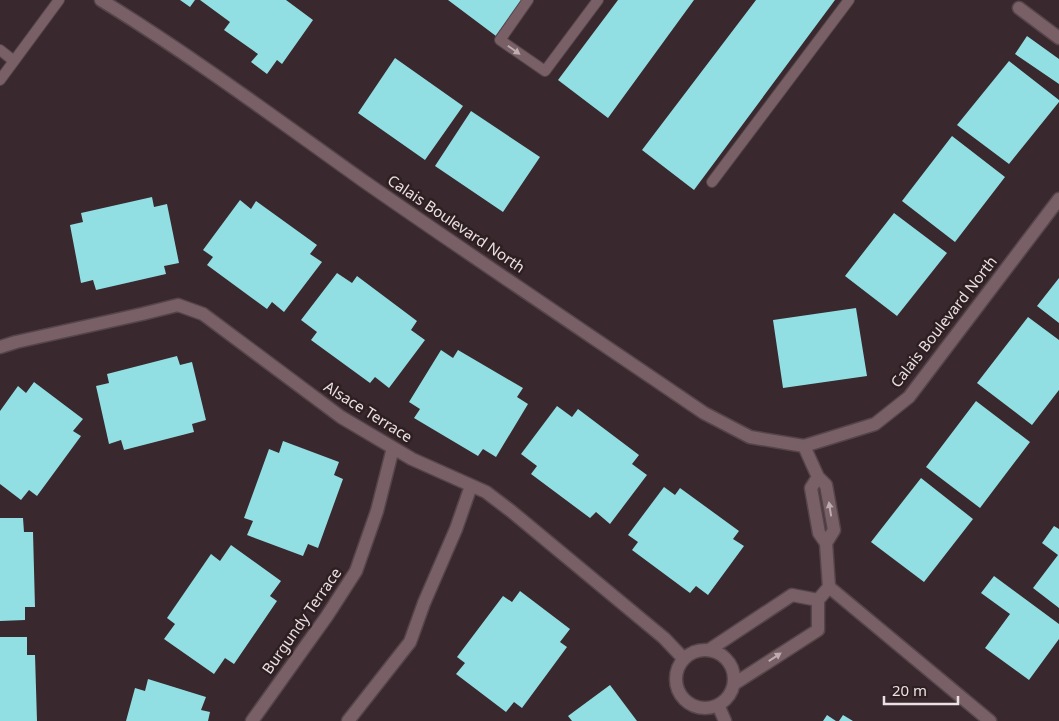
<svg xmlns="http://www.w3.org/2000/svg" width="1059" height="721" font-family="'Noto Sans',sans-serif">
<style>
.building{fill:#91dee3}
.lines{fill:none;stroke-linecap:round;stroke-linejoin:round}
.lane-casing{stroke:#55454a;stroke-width:12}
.street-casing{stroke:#55454a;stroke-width:15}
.lane{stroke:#796067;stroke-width:10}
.street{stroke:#796067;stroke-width:12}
.oneway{fill:#bdadb1}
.labels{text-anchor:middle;stroke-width:5;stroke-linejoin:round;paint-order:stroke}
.street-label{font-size:15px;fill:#ebe0e2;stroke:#2e1f23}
</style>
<rect width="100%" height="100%" fill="#39282d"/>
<path class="building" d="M180,0H195L190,7Z
M200,0H286L313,20L282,64L277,60L267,74L251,62L258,54L224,30L230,22Z
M448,0H522L496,36Z
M618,0H694L608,118L558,80Z
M756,0H835L694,190L642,150Z
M1027,36L1059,59V84L1015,54Z
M395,58L463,106L425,160L358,113Z
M1009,61L1059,100V102L1009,164L957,125Z
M471,111L540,157L503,212L435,166Z
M952,136L1005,177L955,242L902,201Z
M152,197L154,207L167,204L179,263L164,266L166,274L96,290L93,280L81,283L70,225L83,222L81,213Z
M240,200L251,209L256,201L317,245L310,254L322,262L284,312L272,302L267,309L207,265L213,257L203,250Z
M894,213L947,253L897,316L845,276Z
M337,273L352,283L357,276L417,321L411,330L425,340L389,388L375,377L370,383L311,340L317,332L301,320Z
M1059,278V323L1037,306Z
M856,308L867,376L783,388L773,320Z
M1028,317L1059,340V390L1032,425L977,383Z
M441,350L453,358L458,350L523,388L517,397L528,404L496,457L483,449L478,456L414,418L420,409L409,402Z
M177,356L180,365L192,362L206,420L192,424L194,432L124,450L121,440L109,444L96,386L109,383L107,374Z
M34,382L83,419L73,431L81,436L37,496L29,490L21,500L0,484V411L18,386L26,393Z
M976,401L1030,442L980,508L926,467Z
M557,406L572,417L578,409L639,455L632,464L647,475L610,524L596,512L590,518L531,474L537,466L521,454Z
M283,441L339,462L334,475L343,479L318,548L308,544L303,556L247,535L253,521L244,518L269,449L279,453Z
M921,478L973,519L924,582L871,542Z
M664,487L675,495L680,488L739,531L733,539L744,546L708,595L696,586L690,593L632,550L638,542L628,535Z
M0,518H23L24,532H33L35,607H25V620L0,621Z
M1054,526L1059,529V608L1033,588L1058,555L1042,543Z
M231,545L281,581L270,596L277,601L234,664L225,658L214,674L164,639L175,624L167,618L211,554L220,561Z
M994,576L1059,624V639L1029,680L985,648L1010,614L981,593Z
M520,591L570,629L560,642L567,647L522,708L514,702L506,712L456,674L465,663L457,657L503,596L512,602Z
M0,637H27V655H35L37,721H0Z
M148,679L206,697L201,710L210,712L208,721H126L135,688L145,691Z
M610,685L637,721H572L568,716Z
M827,715L836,721H823Z
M843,715L853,721H839Z"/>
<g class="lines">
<defs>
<path id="lane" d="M528,0L500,40L545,71L598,0
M0,50L14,61
M0,80L59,0
M712,182L849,0"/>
<path id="street" d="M101,0C192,56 278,120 365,182C477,260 591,336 704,413L750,437L804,446L875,424L909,397L1059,199
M1019,8L1059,38
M0,347L16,342L142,314L178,305L203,314L341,417L412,459L486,492L511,511L664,638L684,659
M804,446L818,477L826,485L834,530L826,543
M829,587L990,721
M709,650L792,595L818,600
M676 679a29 29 0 1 1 58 0a29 29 0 1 1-58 0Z
M734,684L818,630V600L829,587L826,543L819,533L811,488L818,477
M718,705L725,721
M252,721L327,616L356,571L377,511L393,448
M348,721L410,642L424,603L456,529L471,486"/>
</defs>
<use href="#lane" class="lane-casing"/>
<use href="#street" class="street-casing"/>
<use href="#lane" class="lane"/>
<use href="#street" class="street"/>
</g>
<defs><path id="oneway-solid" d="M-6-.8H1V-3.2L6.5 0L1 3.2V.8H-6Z" transform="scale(1.25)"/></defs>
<g class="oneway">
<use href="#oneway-solid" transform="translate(514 50) rotate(35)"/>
<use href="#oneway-solid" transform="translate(830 509) rotate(-99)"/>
<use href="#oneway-solid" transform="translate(775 657) rotate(-33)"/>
</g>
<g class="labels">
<g class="street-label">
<text transform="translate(456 224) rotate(34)" y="5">Calais Boulevard North</text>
<text transform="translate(944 322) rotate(-52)" y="5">Calais Boulevard North</text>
<text transform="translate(368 412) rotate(32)" y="5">Alsace Terrace</text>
<text transform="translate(302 621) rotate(-55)" y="5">Burgundy Terrace</text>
</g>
</g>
<path d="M884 696v8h74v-8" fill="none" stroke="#ebe0e2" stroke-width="2.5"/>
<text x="892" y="696" font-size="15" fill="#ebe0e2" stroke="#2e1f23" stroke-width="4" paint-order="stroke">20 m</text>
</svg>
